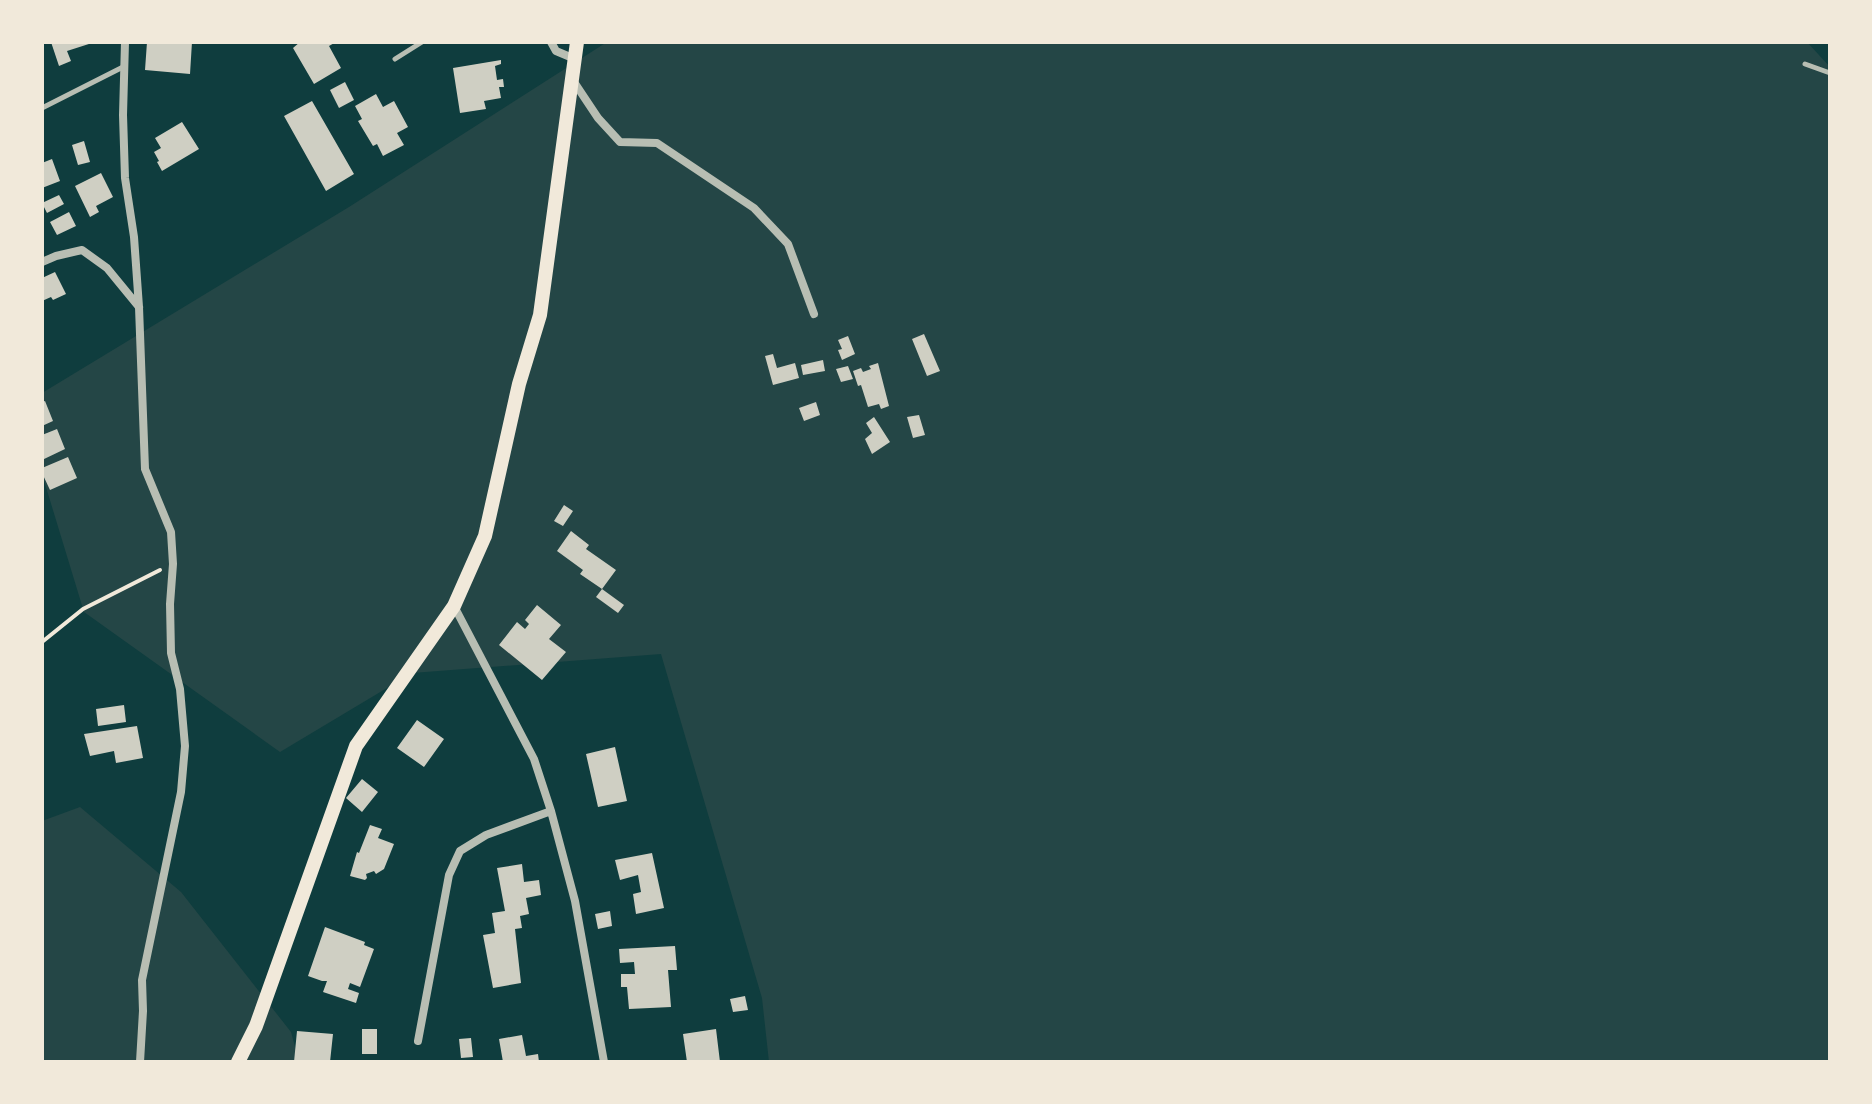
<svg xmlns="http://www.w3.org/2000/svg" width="1872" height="1104" font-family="Inter,sans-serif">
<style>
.green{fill:#244646}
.building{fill:#cfcfc3}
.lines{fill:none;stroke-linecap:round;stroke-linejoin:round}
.path{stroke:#f1e9da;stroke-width:4}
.service{stroke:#b8beb3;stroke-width:5}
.minor{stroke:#b8beb3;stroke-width:8}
.secondary{stroke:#f1e9da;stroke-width:14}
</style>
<rect width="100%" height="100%" fill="#0f3d3e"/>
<path class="green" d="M607,42H1807L1830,67V1062H769L762,998L661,654L412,673L280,752L84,612L42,474V393L349,207Z
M80,807L181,892L291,1032L299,1062H42V821Z"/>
<path class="building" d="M51,42H92V43L67,51L71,61L59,66Z
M147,42H192L190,74L145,70Z
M300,42H336L329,46L341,68L314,84L293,48Z
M501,60V64L495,66L497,80L503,79L504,87H499L501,98L484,101L486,109L460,113L453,68Z
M345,82L354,100L339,108L330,90Z
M376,94L383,107L394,101L408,127L397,133L404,145L383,156L377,144L373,146L358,121L362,119L355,106Z
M312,101L354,174L326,191L284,116Z
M182,122L199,149L162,171L157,162L159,161L154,152L161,148L155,138Z
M84,141L90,162L78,165L72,145Z
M52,159L60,181L42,188V163Z
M101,173L113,197L96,206L99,212L90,217L75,186Z
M59,195L64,204L47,213L42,203Z
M69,212L76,226L57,235L50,222Z
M55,272L66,294L53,300L51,297L42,301V283L44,282L42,278Z
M924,334L940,371L927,376L912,339Z
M848,336L855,354L842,360L838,350L842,349L838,340Z
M773,354L777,368L795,363L799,378L773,385L765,356Z
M823,360L825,371L803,375L801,365Z
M878,363L889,406L881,409L879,404L868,407L861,385L858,386L853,371L861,368L863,372L871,369L869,366Z
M848,366L853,379L841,382L836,369Z
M45,401L53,421L42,426V402Z
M816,402L820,415L804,421L799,408Z
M919,415L925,435L913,438L907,417Z
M874,417L890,442L872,454L865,439L872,433L866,423Z
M57,429L65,449L42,460V435Z
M68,457L77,478L50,490L42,473V468Z
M564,505L573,511L563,526L554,521Z
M571,531L589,545L586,549L616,570L602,589L624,605L618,613L596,597L602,589L580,574L583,570L557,551Z
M537,605L561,625L549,639L566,652L542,680L499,645L517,622L525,629L529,624L525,620Z
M124,705L126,722L98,726L96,709Z
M417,720L444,739L424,767L397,748Z
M137,726L143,758L116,763L114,751L90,756L84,734Z
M615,747L627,801L598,807L586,754Z
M362,779L378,792L362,812L346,798Z
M370,825L382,829L378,838L394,844L384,869L376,874L374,871L366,874L367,878L365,880L350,876L357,852L359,853Z
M652,853L664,908L636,914L633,894L641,892L638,875L620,880L615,860Z
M522,864L524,882L539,880L541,895L526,898L529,914L520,916L522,928L515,929L521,983L493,988L483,935L495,933L492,913L505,911L497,868Z
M610,911L612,926L598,929L595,914Z
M325,927L365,942L364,945L374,949L360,987L350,983L348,989L359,993L356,1003L323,992L327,981H322L308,976Z
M675,946L677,970H668L671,1007L629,1009L627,987H621V974H635L634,962L620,963L619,949Z
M745,996L748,1010L733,1012L730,999Z
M362,1029H377V1054H362Z
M716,1029L720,1062H687L683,1034Z
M297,1031L333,1034L330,1062H294Z
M522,1035L526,1056L538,1054L539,1062H503L499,1039Z
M471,1038L473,1057L461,1058L459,1039Z"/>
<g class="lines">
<path class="path" d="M42,642L83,609L160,570"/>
<path class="service" d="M395,59L422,42
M1805,64L1830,73
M42,108L123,67"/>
<path class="minor" d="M125,42L123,115L125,178L134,237L139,307L145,469L171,532L173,564L170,604L171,653L180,689L185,746L181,792L142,980L143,1011L140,1062
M551,42L556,51L575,59
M572,79L598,118L620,142L657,143L754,208L788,244L814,314
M42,262L56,256L82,250L107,268L139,307
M454,606L534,759L551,811L575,901L604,1062
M418,1041L449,875L460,851L486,835L551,811"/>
<path class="secondary" d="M238,1062L256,1026L356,746L454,606L485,536L519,384L540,315L577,42"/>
</g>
<rect width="1872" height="1104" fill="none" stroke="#f1e9da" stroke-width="88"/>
</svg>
